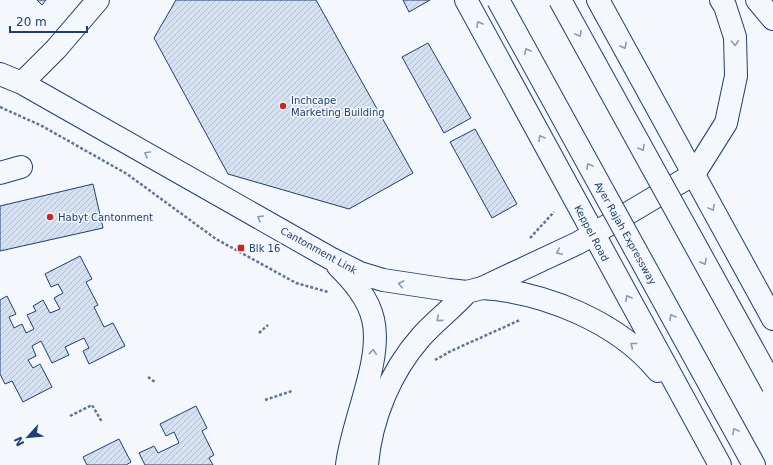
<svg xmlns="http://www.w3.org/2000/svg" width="773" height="465" font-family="'DejaVu Sans',sans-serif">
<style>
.building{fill:url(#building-hatch);stroke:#1d3f73}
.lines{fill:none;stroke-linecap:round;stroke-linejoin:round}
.minor-casing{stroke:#1d3f73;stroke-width:24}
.highway-casing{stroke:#1d3f73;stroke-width:24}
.path{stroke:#5e769c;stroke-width:2.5;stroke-dasharray:3 2;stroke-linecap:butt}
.minor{stroke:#f4f7fb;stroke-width:22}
.highway{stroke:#f4f7fb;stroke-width:22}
.highway-bridge-casing{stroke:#1d3f73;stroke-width:24;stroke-linecap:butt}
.highway-bridge{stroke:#f4f7fb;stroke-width:22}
.oneway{stroke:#889bb7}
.poi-dot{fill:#c62828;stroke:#f4f7fb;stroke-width:1.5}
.labels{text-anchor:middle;stroke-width:3;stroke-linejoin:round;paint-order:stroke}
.poi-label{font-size:10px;fill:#1d3f73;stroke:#f4f7fb;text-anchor:start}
.street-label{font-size:10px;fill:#1d3f73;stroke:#f4f7fb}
</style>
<defs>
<pattern id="building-hatch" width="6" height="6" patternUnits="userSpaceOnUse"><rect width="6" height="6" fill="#d5e0f0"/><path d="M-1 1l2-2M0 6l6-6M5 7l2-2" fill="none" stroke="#b6c1d1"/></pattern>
</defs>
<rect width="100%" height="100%" fill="#f4f7fb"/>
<path class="building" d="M37,0H46L42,5Z
M176,0H316L413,173L349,209L228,174L154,38Z
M403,0H430L409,12Z
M428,43L471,118L444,133L402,57Z
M475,129L517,204L492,218L450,142Z
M93,184L103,228L0,251V206Z
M80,256L92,279L86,282L98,305L94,307L104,327L113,323L125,346L89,364L83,351L89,348L84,338L65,347L69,355L52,363L41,341L32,346L36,356L28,360L33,368L40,364L52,387L23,402L12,381L5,384L0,374V300L7,296L16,314L9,317L14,328L22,324L26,333L34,329L27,315L36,311L33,306L43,300L50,313L60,309L54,298L63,293L58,284L51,287L45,274Z
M196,406L207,428L202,431L214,455L209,458L213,465H145L139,453L154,446L158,453L179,443L174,432L166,436L160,424Z
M119,439L131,462L126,465H87L83,457Z"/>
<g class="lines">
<defs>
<path id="minor" d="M757,0L773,19
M0,74L22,83L330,258L360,273L383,280L449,290L467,292L482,288L578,243L694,174L726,123L736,76L735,37L725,6L721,0
M22,83L56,49L98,0
M0,173L21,167
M338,266C353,281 368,298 373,319C383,360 352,421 347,465
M367,465C371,419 390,372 421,337C435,321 453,308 467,292"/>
<path id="highway" d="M466,0L720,465
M598,0L773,319
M635,249L754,465
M482,288C544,292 618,322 658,371"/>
</defs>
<use href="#minor" class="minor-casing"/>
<use href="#highway" class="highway-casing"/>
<path class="path" d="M0,107L42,126L127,174L216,239L296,283L328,292
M530,238L554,212
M259,333L268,325
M435,360L451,351L520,320
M148,377L155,382
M265,400L292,391
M70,416L92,405L102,422"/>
<use href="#minor" class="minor"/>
<use href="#highway" class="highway"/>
<defs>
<path id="highway-bridge" d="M498,0L635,249
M560,0L773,386"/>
</defs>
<use href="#highway-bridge" class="highway-bridge-casing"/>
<use href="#highway-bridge" class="highway-bridge"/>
</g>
<defs><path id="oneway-chevron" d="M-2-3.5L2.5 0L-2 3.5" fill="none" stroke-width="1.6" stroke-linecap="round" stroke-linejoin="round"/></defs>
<g class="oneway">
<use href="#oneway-chevron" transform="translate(479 24) rotate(-119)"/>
<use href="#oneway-chevron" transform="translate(579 34) rotate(61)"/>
<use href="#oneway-chevron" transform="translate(735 43) rotate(87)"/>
<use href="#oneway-chevron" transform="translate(624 46) rotate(61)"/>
<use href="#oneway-chevron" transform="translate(527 51) rotate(-119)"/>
<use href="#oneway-chevron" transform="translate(541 138) rotate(-119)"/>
<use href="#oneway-chevron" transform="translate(642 148) rotate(61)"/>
<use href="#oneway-chevron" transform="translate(147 154) rotate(-150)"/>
<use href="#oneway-chevron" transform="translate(589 166) rotate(-119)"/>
<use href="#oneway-chevron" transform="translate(712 208) rotate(62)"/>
<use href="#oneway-chevron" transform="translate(260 218) rotate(-150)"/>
<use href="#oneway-chevron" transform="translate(559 252) rotate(155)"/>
<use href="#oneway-chevron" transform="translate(704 262) rotate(61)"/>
<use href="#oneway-chevron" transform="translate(401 284) rotate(-169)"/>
<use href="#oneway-chevron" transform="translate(628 298) rotate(-119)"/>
<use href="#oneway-chevron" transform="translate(672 317) rotate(-119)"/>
<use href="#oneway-chevron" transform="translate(439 319) rotate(140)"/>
<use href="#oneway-chevron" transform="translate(633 345) rotate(-142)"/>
<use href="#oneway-chevron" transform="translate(373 352) rotate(-84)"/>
<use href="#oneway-chevron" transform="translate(735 431) rotate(-119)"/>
</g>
<g class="poi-dot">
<circle cx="283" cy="106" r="4"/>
<circle cx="50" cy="217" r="4"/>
<rect x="237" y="244" width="8" height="8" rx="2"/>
</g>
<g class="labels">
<g class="poi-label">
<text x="291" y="104">Inchcape<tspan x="291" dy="12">Marketing Building</tspan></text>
<text x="58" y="221">Habyt Cantonment</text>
<text x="249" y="252">Blk 16</text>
</g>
<g class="street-label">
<text transform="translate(592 233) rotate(62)" y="4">Keppel Road</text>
<text transform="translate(626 233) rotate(61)" y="4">Ayer Rajah Expressway</text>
<text transform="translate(319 250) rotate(29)" y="4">Cantonment Link</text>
</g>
</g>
<g transform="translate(28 437) rotate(243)" stroke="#f4f7fb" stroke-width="3" paint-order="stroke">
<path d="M0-3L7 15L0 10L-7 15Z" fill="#1d3f73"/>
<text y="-6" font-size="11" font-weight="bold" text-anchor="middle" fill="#1d3f73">N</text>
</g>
<path d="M10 26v6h77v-6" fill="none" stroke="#1d3f73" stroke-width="2"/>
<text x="16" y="26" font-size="12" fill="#1d3f73" stroke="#f4f7fb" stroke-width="3" paint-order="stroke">20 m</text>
</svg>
